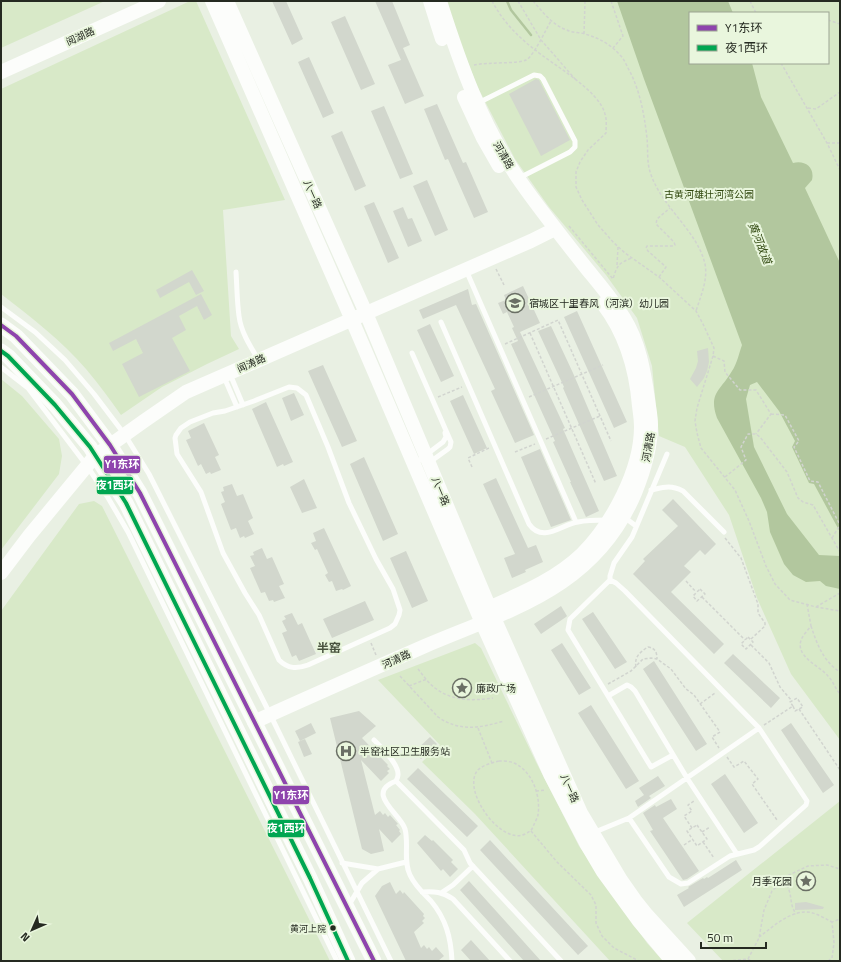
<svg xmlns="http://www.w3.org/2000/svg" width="841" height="962" font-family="'Titillium Web','Noto Sans SC',sans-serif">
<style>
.green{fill:#d8e9c8;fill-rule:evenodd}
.water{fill:#b2c79e}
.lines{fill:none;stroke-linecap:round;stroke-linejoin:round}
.stream{stroke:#b2c79e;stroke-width:2.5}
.building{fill:#d2d7cd}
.path{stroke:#d1d4cf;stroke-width:1.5;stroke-dasharray:3 2;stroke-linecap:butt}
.lane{stroke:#fcfdfb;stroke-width:5}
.secondary{stroke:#fcfdfb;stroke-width:14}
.primary{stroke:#fcfdfb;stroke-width:15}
.bus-1-casing{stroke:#e9f6dd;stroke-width:7}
.bus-2-casing{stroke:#e9f6dd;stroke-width:7}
.bus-1{stroke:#8e44ad;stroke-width:4}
.bus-2{stroke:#00a651;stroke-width:4}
.bus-dot{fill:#252a21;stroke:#e9f6dd;stroke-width:1.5}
.labels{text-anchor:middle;stroke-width:4;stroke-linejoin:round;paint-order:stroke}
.bus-label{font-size:9px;fill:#252a21;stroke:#e9f6dd;text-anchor:end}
.street-label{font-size:10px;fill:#252a21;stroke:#e9f6dd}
.park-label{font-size:10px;fill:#2e460b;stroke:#e9f6dd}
.poi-label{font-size:10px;fill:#252a21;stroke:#e9f6dd;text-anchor:start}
.water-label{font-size:11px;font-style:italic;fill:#334b12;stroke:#e9f6dd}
.quarter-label{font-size:12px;font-weight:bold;fill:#49533f;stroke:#e9f6dd}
.line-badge{stroke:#e9f6dd;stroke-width:1.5}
.badge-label{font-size:11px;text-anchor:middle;font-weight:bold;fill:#fff}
</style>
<rect width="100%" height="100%" fill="#e9f0e3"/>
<path class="green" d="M1,1H105L1,48Z
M190,1H196L285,200L223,210L231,336L239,349L207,364L162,387L121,415C110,400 99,384 86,369C62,341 31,317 1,294V89Z
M444,1H840V740L791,674L757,598L729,515L685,447L659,436L652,366L637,318L606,275L549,207L515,159L477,86ZM690,13H828V63H690Z
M1,379L22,396L59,439L62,456L59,474L1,550Z
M94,501L102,506L330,961H1V611L79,504Z
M475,643L481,648L536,762L579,846L647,943L663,961H610L475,814L422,762L440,745L378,680Z
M840,801V961H723L687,923Z"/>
<path class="water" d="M617,1H728L733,13H690V63H752L761,97L793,163C805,160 815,167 812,180L805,188L840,263V532L814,484L809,483L792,447L795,441L779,411L757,382L750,385L746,399L754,447L787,514L819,555L840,556V589L826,586L820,581L806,582L793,575L784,564L770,532L767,512L761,498L717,418C708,393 721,390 732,371C737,364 739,353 742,345L644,79Z"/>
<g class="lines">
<path class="stream" d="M507,1L511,10L531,35"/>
</g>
<path class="building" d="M272,1H286L303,39L292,45Z
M375,1H392L410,45L403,48L424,96L405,104L388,65L401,60Z
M345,16L375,84L361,90L331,22Z
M309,57L334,113L323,118L298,62Z
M536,79L539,80L570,140L541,156L509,94Z
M437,104L463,163L466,162L488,212L474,218L448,159L445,160L424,109Z
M384,106L413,174L400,179L371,111Z
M342,131L366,186L355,191L331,136Z
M427,180L448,230L435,236L413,186Z
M374,202L399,258L388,263L364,206Z
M403,207L408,219L412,218L422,241L408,247L393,211Z
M192,270L204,291L196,295L189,282L160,298L156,290Z
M523,286L540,323L520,332L565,428L563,429L599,511L586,517L570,482H571L553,442L555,441L511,344L518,341L512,328L514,327L507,312L503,314L498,303L506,300L504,295Z
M468,289L472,305L476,304L534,435L515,443L491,391L495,389L456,305L423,319L419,310Z
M201,294L212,315L204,320L197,306L179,316L186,330L172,338L190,371L139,397L122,364L143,353L136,339L113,351L109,343Z
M577,311L627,422L614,428L564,317Z
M430,324L454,376L441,382L417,330Z
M551,326L573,373L617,476L604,481L563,388L564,387L538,331Z
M708,348L709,362L707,371L704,378L697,387L690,379L696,368L698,361L697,351Z
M323,365L357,441L342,447L308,371Z
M294,393L304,415L291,421L282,398Z
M463,395L487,448L474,454L450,401Z
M266,402L293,462L284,466L283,464L277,467L252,409Z
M204,423L219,455L215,457L221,470L211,474L210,472L206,474L201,464L198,466L186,440L191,438L188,431Z
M540,449L571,520L551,527L521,457Z
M364,457L398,534L383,541L350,464Z
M496,478L528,548L536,545L543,562L525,570L526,572L512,578L504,558L515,554L483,484Z
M304,479L317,508L302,513L290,487Z
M232,484L237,496L243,494L253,518L248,521L254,534L245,538L244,536L240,538L236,528L231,530L221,504L225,502L221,492L224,491L223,487Z
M673,499L716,544L705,555L700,550L684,566L691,572L671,592L724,644L714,654L633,574L645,561L643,559L678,526L662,510Z
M324,528L351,586L343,590L342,589L336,591L332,581L329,582L325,575L328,573L317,549L315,550L311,543L316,541L313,533Z
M262,548L267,559L272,557L284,584L279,586L285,598L274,602L273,600L269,601L265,592L261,593L250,568L255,566L250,556L254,555L253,552Z
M406,551L428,601L412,608L390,558Z
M365,601L374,620L332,638L323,619Z
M561,606L567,616L566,617L541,634L534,624Z
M593,612L627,662L615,669L582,619Z
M292,613L298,625L302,623L316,654L299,661L296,655L292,657L282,633L287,631L282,621L286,619L284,616Z
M562,643L591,688L579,695L551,650Z
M733,654L780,698L771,708L724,663Z
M654,661L707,744L696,751L643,669Z
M591,705L639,781L626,789L578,713Z
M359,711L376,726L362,738L388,765L387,766L390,769L387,771L389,773L381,781L361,760L375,815L380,811L383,815L385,813L388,817L390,815L398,824L396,825L400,830L399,831L401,834L392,843L379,829L384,851L371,854L362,849L330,718Z
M311,723L316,733L300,741L295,731Z
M791,723L834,785L823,793L781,730Z
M430,737L437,744L421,759L414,752Z
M305,739L312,754L304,757L298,742Z
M418,768L478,826L467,837L407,779Z
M725,774L758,823L744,833L711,784Z
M658,776L665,786L649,796L651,798L638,807L635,801L644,795L639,788Z
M671,799L677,809L663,818L699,871L687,879L683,880L650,831L653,830L643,813L655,805L656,807Z
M425,835L432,841L433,840L453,860L451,862L458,869L450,877L443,869L441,871L417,843Z
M490,840L588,946L578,955L480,850Z
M736,860L742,870L684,907L677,895L689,888L688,887L703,878L704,879L707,877L708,878Z
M469,881L506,922L541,961H524L460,890Z
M390,882L396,894L400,890L403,894L404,892L424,914L423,916L425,918L422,921L424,923L414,932L421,948L424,945L427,949L429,947L432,951L436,947L444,956L438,961H406L375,896L382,886Z
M806,902L824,907L823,909L795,910V903Z
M471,940L490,961H471L461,950Z"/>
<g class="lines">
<path class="path" d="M492,1C502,20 517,36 534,49C553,65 599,90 605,114C607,120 606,127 606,133L588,150L580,162L576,172V187L582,200L598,225L614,243L625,253L659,277L696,311L703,324L714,348L713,356L697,408L695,421L697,433L701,448L735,490L749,521L766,566L775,584L790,600L816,607L840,611
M518,1L541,40L576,80
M533,1C543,12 552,25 567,30C572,33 579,32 585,34C599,38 610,44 620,55C624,59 626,64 628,68C640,90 644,113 647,138C648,147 647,158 649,168C658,205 697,229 705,264C708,280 701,295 696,311
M611,1L623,36L613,48
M750,1L756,13
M828,20L840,24
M584,34L585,1
M781,63L827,143L840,170
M474,65C487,62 518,64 526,60C534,56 546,29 551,21
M808,108L816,109L840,92
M827,143H840
M569,226L613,279C617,266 618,263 632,258
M617,265L618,247
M496,269L504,285
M659,277L666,267L648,251L646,248L647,246H672L675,245L674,242L656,224L657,219L670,208
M530,333L596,484
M505,344L558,320L611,441
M713,356L724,361L725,372L740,390H756L771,414L756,434
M438,397L462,387
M529,397L603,365
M771,414L785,415L799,441L794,447L810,481L818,482L840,525
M546,439L600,416
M515,452L535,444
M472,467L468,458L489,448
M725,477L746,460L741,447L748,434H756L760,437L787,472L798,498L803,502L813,505L840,552
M725,538L741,558L758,604V613L765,623V626L751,639
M832,538L840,525
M686,581L696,592
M700,589L705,594L697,601L693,596Z
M702,597L745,640
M807,604L811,626C808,630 804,634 802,638C793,656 820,666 828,676C833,681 835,688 840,694
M816,607L840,593
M811,626C817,644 823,661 840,672
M748,637L753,642L746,649L741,644Z
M371,643L376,655
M751,645L769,663L780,687L792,701
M636,667C634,657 640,652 648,647C655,648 657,652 657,659
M418,669C423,675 428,683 435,688C452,701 472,701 493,698
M400,676L438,717C460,732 480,728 504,721
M608,684L631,671L643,659L651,658L657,659L671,669L686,689L694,695L720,732L712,737L719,748
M409,686L427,679
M700,704L715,693
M799,709L840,770
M764,725L793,706L795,711L803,707L797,698L790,702L793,706
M478,728L492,763
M727,757L734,767L744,761L758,779L752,784L777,820
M499,761C503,761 509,761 514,763C532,771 541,795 538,815C537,819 534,824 532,829C530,832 528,832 525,834C502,846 462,792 477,771C482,765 492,763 499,761Z
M536,791L546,790
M697,825L707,839L697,846L687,831Z
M692,828L684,816L692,811L688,805L694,801
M531,831L557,862L591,895L596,905V923L602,936L614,948L639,961
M702,832L710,827
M703,842L714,858
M684,845L693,839
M784,881C794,894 788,902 796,914
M759,937C773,927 788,912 806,912C815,912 824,918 832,922
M748,959L759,938L764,910L772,891L789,875L808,866L827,865L840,869
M728,961L748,959L751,961
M828,961L832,958L834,943L832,922L840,919"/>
<path class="lane" d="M478,103L534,75L540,76L543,79L575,141V147L570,152L519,178
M466,270L576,522
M236,272C237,287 237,302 239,316C241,332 250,346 258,359
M1,307L35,332L65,360L94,394L125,435L149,474L267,708L391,961
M441,322L529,524C543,544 562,524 578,522C587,520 597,520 607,520
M412,353L451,442L450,447L448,449L430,462
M1,367L28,388L87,466L107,496L128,532L337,961
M230,374L243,405
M224,377L237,407
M289,387L297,388L306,395L328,447L349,503L376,559L393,589L400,610L399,615L395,624L390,628L308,665C297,669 288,669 279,660L259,615L245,593L223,553L201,492L177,454L175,438L176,435L181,428L190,422L213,413L225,411L254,401Z
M667,454L632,537L614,563L610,576V580L570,619L568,630L608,696L627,685L631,687L635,691L687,778L737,854
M414,464L443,442L446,437L445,433
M651,490C665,487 670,485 683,491L724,532
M624,517L636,526
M610,580L616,583L625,591L759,728L807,801L806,805L759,847L754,850L730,856L688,883L681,884L669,877L629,818
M608,696L651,767L673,755
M374,740C381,747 399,764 398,775C398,777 397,779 396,781
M595,832L629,818L759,728
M342,863L378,869L362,883L349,905
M378,869L406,862
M422,892C434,891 443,892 453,899L510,961
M441,893L453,885L473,866
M452,961C451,938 446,919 431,901C423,893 415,886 410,875C403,861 409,844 405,829C401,814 364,793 396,781L464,850L470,863L561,961"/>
<path class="secondary" d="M212,1L352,320L479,616L550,774L587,845L603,872L638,920L672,961
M227,1L366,313L491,611L581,813L621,880L635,900L647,915L689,961
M430,1L442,39
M1,72L159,1
M464,97L483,138L499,166
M1,573L29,536L95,456L144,421L186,392L531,241L555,229
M482,611C517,595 554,581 582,554C612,524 641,470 641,427C641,420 640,413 639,406C636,369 626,334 603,304
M254,722C311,696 368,671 425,646C512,609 595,588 635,493C644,471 651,448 651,425C651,416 649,408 648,399C644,371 639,342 624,318C613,300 600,285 587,269C564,240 541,211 520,181C482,126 460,64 440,1"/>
<path class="primary" d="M1,325L16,336L72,394L110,445L140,493L374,961
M1,351L8,356L55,405L90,447L126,503L310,878L348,961"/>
<defs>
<path id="bus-1" d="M1,325L16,336L72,394L110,445L140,493L374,961"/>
<path id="bus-2" d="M1,351L8,356L55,405L90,447L126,503L310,878L348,961"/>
</defs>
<use href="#bus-1" class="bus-1-casing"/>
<use href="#bus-2" class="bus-2-casing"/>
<use href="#bus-1" class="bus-1"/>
<use href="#bus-2" class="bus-2"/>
</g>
<defs>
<symbol id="school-ring" viewBox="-11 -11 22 22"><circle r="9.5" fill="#e9f6dd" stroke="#6a6f65" stroke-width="1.5"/><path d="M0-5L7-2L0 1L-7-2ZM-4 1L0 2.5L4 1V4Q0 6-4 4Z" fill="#6a6f65"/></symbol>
<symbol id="sight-ring" viewBox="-11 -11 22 22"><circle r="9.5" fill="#e9f6dd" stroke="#6a6f65" stroke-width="1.5"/><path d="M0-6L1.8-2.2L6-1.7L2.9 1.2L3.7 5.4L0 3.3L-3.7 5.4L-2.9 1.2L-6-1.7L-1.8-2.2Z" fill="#6a6f65"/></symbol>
<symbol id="hospital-ring" viewBox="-11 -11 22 22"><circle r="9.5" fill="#e9f6dd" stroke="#6a6f65" stroke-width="1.5"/><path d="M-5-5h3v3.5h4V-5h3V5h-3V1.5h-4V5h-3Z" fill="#6a6f65"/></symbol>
</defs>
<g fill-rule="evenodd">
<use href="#school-ring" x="504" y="292" width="22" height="22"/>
<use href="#sight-ring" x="451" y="677" width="22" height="22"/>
<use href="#hospital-ring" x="335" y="740" width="22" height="22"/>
<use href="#sight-ring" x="795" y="870" width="22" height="22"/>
</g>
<circle class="bus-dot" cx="333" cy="928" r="3.5"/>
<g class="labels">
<g class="bus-label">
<text x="326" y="932">黄河上院</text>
</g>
<g class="street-label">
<text transform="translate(80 36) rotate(-24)" y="4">阅湖路</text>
<text transform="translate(504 155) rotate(60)" y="4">河清路</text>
<text transform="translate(313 194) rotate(66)" y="4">八一路</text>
<text transform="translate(251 363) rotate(-24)" y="4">闻涛路</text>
<text transform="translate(648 447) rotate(-80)" y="4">河清路</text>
<text transform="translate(441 491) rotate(67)" y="4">八一路</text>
<text transform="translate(396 659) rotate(-24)" y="4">河清路</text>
<text transform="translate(570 788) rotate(66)" y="4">八一路</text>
</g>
<g class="park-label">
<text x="709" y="198">古黄河雄壮河湾公园</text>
</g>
<g class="poi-label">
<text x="529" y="307">宿城区十里春风（河滨）幼儿园</text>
<text x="476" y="692">廉政广场</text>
<text x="360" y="755">半窑社区卫生服务站</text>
<text x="792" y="885" text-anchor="end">月季花园</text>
</g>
<g class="water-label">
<text transform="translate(760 243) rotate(68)" y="4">黄河故道</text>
</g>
<g class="quarter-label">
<text x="329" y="652">半窑</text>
</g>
</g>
<g class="line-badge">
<rect x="103" y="455" width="38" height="19" rx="4" fill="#8e44ad"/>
<rect x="96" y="476" width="38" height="19" rx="4" fill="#00a651"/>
<rect x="272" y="785" width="38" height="20" rx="4" fill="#8e44ad"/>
<rect x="267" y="819" width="38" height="19" rx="4" fill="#00a651"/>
</g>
<g class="badge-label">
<text x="122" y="468">Y1东环</text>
<text x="115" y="489">夜1西环</text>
<text x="291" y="799">Y1东环</text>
<text x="286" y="832">夜1西环</text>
</g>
<rect width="841" height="962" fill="none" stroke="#252a21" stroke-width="4"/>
<rect x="689" y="12" width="140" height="52" fill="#e9f6dd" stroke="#9ba492"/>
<rect x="697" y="25" width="20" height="6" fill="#8e44ad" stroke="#9ba492"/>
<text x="725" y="32" font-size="12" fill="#252a21">Y1东环</text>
<rect x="697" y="45" width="20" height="6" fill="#00a651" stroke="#9ba492"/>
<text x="725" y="52" font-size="12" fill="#252a21">夜1西环</text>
<g transform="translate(32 930) rotate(225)" stroke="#e9f6dd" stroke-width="3" paint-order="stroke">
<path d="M0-3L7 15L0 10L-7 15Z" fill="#252a21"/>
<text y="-6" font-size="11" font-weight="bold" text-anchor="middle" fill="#252a21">N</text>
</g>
<path d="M701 942v6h65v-6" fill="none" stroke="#252a21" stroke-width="2"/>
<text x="707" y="942" font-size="12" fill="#252a21" stroke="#e9f6dd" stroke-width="3" paint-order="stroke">50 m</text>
</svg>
